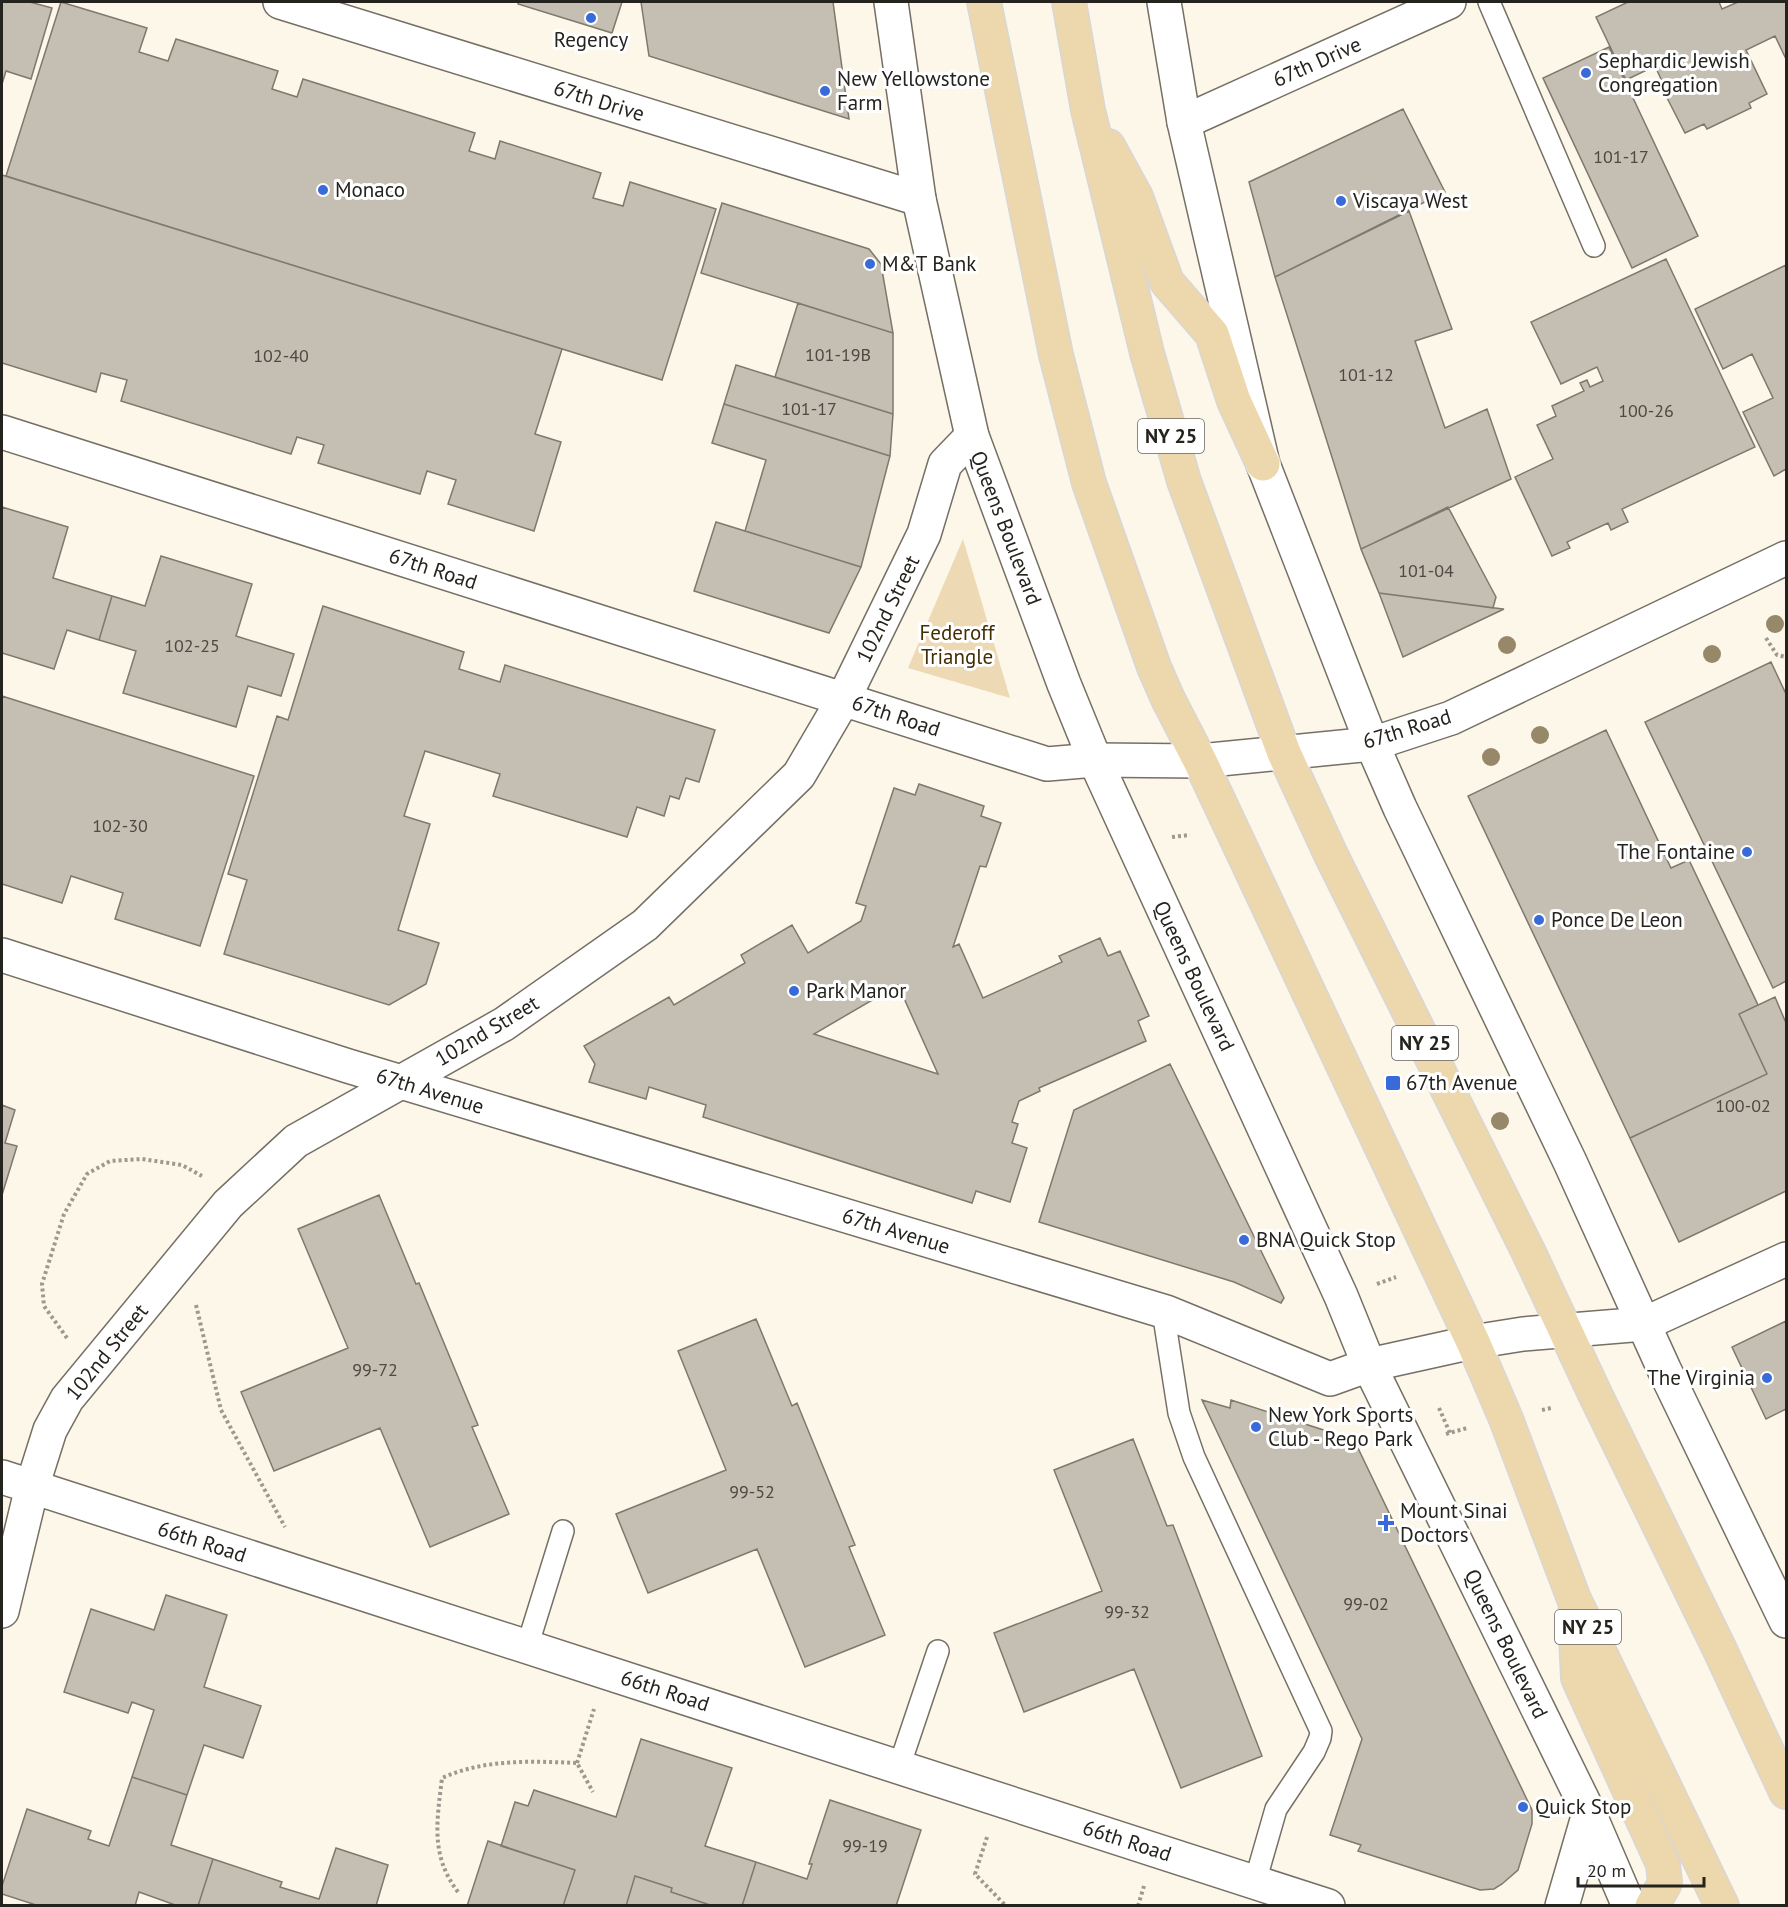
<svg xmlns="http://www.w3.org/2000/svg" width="1788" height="1907" font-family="'PT Sans',sans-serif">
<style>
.green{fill:#edd9b3}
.building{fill:#c5beb2;stroke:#7e786d;stroke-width:1.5;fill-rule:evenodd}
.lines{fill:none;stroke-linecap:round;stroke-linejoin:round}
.service-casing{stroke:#756f64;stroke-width:24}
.minor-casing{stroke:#756f64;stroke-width:36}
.tertiary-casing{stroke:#756f64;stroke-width:36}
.primary-casing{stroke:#d8d7d6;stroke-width:36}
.path{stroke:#9e9990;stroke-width:4;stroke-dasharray:3 3;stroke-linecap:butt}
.service{stroke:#fff;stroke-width:21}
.minor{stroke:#fff;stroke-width:33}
.tertiary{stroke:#fff;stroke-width:33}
.primary{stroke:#edd7ad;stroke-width:33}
.tree{fill:#968869}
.poi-dot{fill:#396ada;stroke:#fff;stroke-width:2}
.labels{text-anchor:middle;stroke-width:6;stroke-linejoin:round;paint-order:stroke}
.number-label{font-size:18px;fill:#4d4a43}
.shield{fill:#fff;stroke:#666562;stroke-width:1.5}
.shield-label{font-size:20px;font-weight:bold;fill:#25231e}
.poi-label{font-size:21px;fill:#25231e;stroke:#fff;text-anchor:start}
.street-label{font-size:21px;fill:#25231e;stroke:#fff}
.park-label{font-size:21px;fill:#422e00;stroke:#fff}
</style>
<rect width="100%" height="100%" fill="#fdf7ea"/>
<path class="green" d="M963,539L1010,698L908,668Z"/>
<path class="building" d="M2,2H30L52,8L31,79L6,71L2,84Z
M61,2L147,28L139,52L168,61L176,39L278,71L272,89L297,97L303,79L475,133L469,151L495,159L500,141L601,173L593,198L623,206L630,182L716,209L662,380L6,176Z
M518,2H622L612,33L518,4Z
M641,2H833L849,119L649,56Z
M1628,2H1719L1722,9L1738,2H1786V59L1775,36L1746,50L1767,94L1749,103L1751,108L1707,129L1704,124L1685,133L1664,92L1666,90L1655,66L1626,80L1596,17Z
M1609,47L1698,236L1632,268L1543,78Z
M1403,109L1445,192L1275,277L1249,182Z
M2,175L562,349L535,434L561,442L534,531L448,504L456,480L427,471L420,494L318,463L324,445L297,437L291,454L121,401L127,380L101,373L96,392L2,363Z
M722,203L869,249L881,264L893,333L701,273Z
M1409,211L1452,329L1415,341L1445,428L1487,409L1511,479L1361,549L1275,277Z
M1666,259L1755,447L1622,509L1628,522L1611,530L1608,523L1567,542L1570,548L1552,556L1515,477L1553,459L1537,425L1556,416L1552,406L1584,391L1580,383L1587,380L1590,387L1603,381L1597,367L1561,384L1531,322Z
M1786,265V469L1774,476L1743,412L1773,398L1761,373L1752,354L1723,369L1695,309Z
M798,303L893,333V414L775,377Z
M736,365L893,414L890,456L724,404Z
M724,404L890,456L861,567L745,531L766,460L712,443Z
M2,507L68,527L53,578L112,596L99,640L67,630L54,669L2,653Z
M1448,507L1496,597L1493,608L1379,593L1361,549Z
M716,522L861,567L829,633L694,591Z
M161,556L252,584L236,636L294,654L281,696L248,686L236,727L123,693L136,651L99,640L112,596L145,606Z
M1379,593L1503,609H1504L1403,657Z
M323,606L464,652L459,669L500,682L505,665L715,730L699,782L686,778L679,799L670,796L664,816L637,807L627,837L493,796L500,774L425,751L404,816L430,824L398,930L439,943L426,984L389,1005L224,954L247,880L228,874L277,716L288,720Z
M1771,662L1786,694V981L1773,988L1645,722Z
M2,696L254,776L200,946L115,919L123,893L71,876L62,903L2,884Z
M1606,730L1671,868L1689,860L1758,1005L1739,1014L1767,1074L1630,1138L1468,796Z
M919,784L984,806L981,816L1001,823L986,867L980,866L953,947L959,944L983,998L1062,962L1059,956L1100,938L1108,956L1120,951L1149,1016L1138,1021L1146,1041L1039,1088L1040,1091L1019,1101L1012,1122L1018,1124L1012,1143L1027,1148L1010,1202L976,1191L972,1203L703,1117L706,1105L649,1087L646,1099L589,1082L595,1064L584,1046L669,997L674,1005L745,963L741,955L792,925L808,953L861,921L866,906L856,903L894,788L915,795ZM898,985L938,1074L814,1034Z
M1775,997L1786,1023V1191L1679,1242L1630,1138L1767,1074L1739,1014Z
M1170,1064L1284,1298L1281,1303L1234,1282L1039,1222L1074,1110Z
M2,1105L15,1110L5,1143L17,1146L2,1195Z
M379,1195L416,1284L419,1283L478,1425L472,1427L509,1514L430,1547L380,1428L274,1471L241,1392L348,1348L298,1229Z
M756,1319L792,1406L797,1403L855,1545L849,1547L885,1635L805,1667L757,1549L648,1593L616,1514L726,1470L678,1351Z
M1786,1321V1409L1766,1419L1732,1347Z
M1202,1400L1230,1408L1231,1400L1345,1437L1356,1444L1532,1810V1824L1518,1870L1502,1884L1494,1889L1480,1890L1358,1851L1361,1845L1330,1835L1362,1739Z
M1133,1439L1167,1526L1173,1525L1262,1756L1181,1788L1134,1669L1024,1712L994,1633L1102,1591L1054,1470Z
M166,1595L227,1615L204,1687L261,1706L243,1758L204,1745L187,1795L132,1777L154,1710L132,1702L128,1713L64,1692L91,1609L154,1630Z
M641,1739L732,1768L705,1846L756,1862L742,1906H713L671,1892L672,1888L635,1876L626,1906H563L575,1870L501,1846L515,1802L528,1806L534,1790L616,1817Z
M132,1777L187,1795L171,1845L213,1859L198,1906H178L139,1892L135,1906H39L2,1894V1886L27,1809L91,1831L88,1839L109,1846Z
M830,1800L921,1830L896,1906H742L756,1862L807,1879L812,1864H809Z
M488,1841L575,1870L563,1906H467Z
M336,1848L388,1865L376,1906H198L213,1859L282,1882L280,1887L319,1899Z
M635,1876L672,1888L671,1892L713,1906H626Z"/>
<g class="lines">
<defs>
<path id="service" d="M1489,2L1594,246
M1163,1311L1179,1413L1194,1457L1321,1731L1320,1738L1314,1752L1276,1809L1255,1882
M527,1647L563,1531
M899,1767L938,1651"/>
<path id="minor" d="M280,2L919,199
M1184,122L1449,2
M2,432L1047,764L1095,760L1200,761L1372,744L1451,718L1786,558
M2,955L348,1066L1166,1312L1330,1379L1369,1365L1473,1342L1523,1334L1644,1324L1786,1259
M2,1477L1328,1906
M2,1611L32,1487L50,1430L67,1399L228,1204L296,1141L504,1024L645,925L799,775L843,700L924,534L945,464L972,436
M1562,1906L1589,1813"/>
<path id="tertiary" d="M891,2L919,199L972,436L1064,684L1095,760L1341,1296L1369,1365L1589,1813L1629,1906
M1164,2L1184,122L1263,464L1372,744L1400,808L1570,1162L1664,1369L1786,1621"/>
<path id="primary" d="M984,2L1056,355L1089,483L1154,667L1168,699L1200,761L1473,1342L1506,1419L1574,1599L1722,1906
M1069,2L1088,110L1147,353L1184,481L1284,753L1331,855L1529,1253L1595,1394L1720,1650L1786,1792
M1108,146L1136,197L1167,282L1212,334L1234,401L1263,464
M1575,1613L1578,1678L1663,1864L1665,1883L1652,1906"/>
</defs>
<use href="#service" class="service-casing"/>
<use href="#minor" class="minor-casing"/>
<use href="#tertiary" class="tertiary-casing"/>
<use href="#primary" class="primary-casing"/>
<path class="path" d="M1766,638L1777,655L1786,657
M1172,837L1190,835
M1377,1284L1396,1277
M196,1305L221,1410L285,1527
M67,1338L44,1306L42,1284L64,1214L87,1174L110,1161L142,1159L182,1165L202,1176
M1439,1408L1450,1433
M1542,1410L1551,1408
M1446,1434L1467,1428
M577,1763L594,1709
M987,1837L975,1874L1006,1906
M458,1892C430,1855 437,1821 442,1778C484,1759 531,1761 577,1763L593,1792
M1138,1906L1144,1886"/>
<use href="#service" class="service"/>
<use href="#minor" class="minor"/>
<use href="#tertiary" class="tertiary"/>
<use href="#primary" class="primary"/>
</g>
<g class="tree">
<circle cx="1775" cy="624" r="9"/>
<circle cx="1507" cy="645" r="9"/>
<circle cx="1712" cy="654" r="9"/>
<circle cx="1540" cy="735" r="9"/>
<circle cx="1491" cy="757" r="9"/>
<circle cx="1500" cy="1121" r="9"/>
</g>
<g class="poi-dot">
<circle cx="591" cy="18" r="6"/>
<circle cx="1586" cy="73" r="6"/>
<circle cx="825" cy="91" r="6"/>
<circle cx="323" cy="190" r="6"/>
<circle cx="1341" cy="201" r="6"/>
<circle cx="870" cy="264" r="6"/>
<circle cx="1747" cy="852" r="6"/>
<circle cx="1539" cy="920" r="6"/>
<circle cx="794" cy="991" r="6"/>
<rect x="1385" y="1075" width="16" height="16" rx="3"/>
<circle cx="1244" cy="1240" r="6"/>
<circle cx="1767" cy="1378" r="6"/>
<circle cx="1256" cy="1427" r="6"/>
<path d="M1383 1514h6v6h6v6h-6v6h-6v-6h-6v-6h6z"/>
<circle cx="1523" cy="1807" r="6"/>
</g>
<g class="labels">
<g class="number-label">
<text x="1621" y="163">101-17</text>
<text x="838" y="361">101-19B</text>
<text x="281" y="362">102-40</text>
<text x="1366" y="381">101-12</text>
<text x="809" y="415">101-17</text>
<text x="1646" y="417">100-26</text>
<text x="1426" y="577">101-04</text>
<text x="192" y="652">102-25</text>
<text x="120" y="832">102-30</text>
<text x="1743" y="1112">100-02</text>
<text x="375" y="1376">99-72</text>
<text x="752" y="1498">99-52</text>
<text x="1366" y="1610">99-02</text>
<text x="1127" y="1618">99-32</text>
<text x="865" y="1852">99-19</text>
</g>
<g class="shield">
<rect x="1138" y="419" width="66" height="34" rx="4.5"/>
<rect x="1392" y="1026" width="66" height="34" rx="4.5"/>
<rect x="1555" y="1610" width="66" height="34" rx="4.5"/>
</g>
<g class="shield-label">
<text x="1171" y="443">NY 25</text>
<text x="1425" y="1050">NY 25</text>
<text x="1588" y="1634">NY 25</text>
</g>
<g class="poi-label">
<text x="591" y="47" text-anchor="middle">Regency</text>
<text x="1598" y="68">Sephardic Jewish<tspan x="1598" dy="24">Congregation</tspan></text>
<text x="837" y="86">New Yellowstone<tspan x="837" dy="24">Farm</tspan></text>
<text x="335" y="197">Monaco</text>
<text x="1353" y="208">Viscaya West</text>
<text x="882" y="271">M&amp;T Bank</text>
<text x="1735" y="859" text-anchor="end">The Fontaine</text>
<text x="1551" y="927">Ponce De Leon</text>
<text x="806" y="998">Park Manor</text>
<text x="1406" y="1090">67th Avenue</text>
<text x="1256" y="1247">BNA Quick Stop</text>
<text x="1755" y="1385" text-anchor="end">The Virginia</text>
<text x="1268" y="1422">New York Sports<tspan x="1268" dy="24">Club - Rego Park</tspan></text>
<text x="1400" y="1518">Mount Sinai<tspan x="1400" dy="24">Doctors</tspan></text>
<text x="1535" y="1814">Quick Stop</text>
</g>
<g class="street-label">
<text transform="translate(1317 62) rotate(-24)" y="7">67th Drive</text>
<text transform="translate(599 101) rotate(17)" y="7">67th Drive</text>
<text transform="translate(1006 528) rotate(69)" y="7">Queens Boulevard</text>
<text transform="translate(433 569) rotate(18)" y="7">67th Road</text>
<text transform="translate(888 609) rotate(-64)" y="7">102nd Street</text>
<text transform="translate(896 716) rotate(18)" y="7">67th Road</text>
<text transform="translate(1407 729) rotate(-17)" y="7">67th Road</text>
<text transform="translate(1194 976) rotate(65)" y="7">Queens Boulevard</text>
<text transform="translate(487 1031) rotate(-31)" y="7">102nd Street</text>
<text transform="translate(430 1091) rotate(17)" y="7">67th Avenue</text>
<text transform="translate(896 1231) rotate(17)" y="7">67th Avenue</text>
<text transform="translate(107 1352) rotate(-51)" y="7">102nd Street</text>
<text transform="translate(202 1542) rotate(18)" y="7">66th Road</text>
<text transform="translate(1506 1644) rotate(64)" y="7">Queens Boulevard</text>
<text transform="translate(665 1691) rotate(18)" y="7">66th Road</text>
<text transform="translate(1127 1841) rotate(18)" y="7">66th Road</text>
</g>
<g class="park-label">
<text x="957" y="640">Federoff<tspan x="957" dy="24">Triangle</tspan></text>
</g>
</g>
<rect width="1788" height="1907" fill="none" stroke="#25231e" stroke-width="6"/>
<path d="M1578 1877v9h126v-9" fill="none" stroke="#25231e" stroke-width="3"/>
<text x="1587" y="1877" font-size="18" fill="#25231e" stroke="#ffffff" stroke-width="4.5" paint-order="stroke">20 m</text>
</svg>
